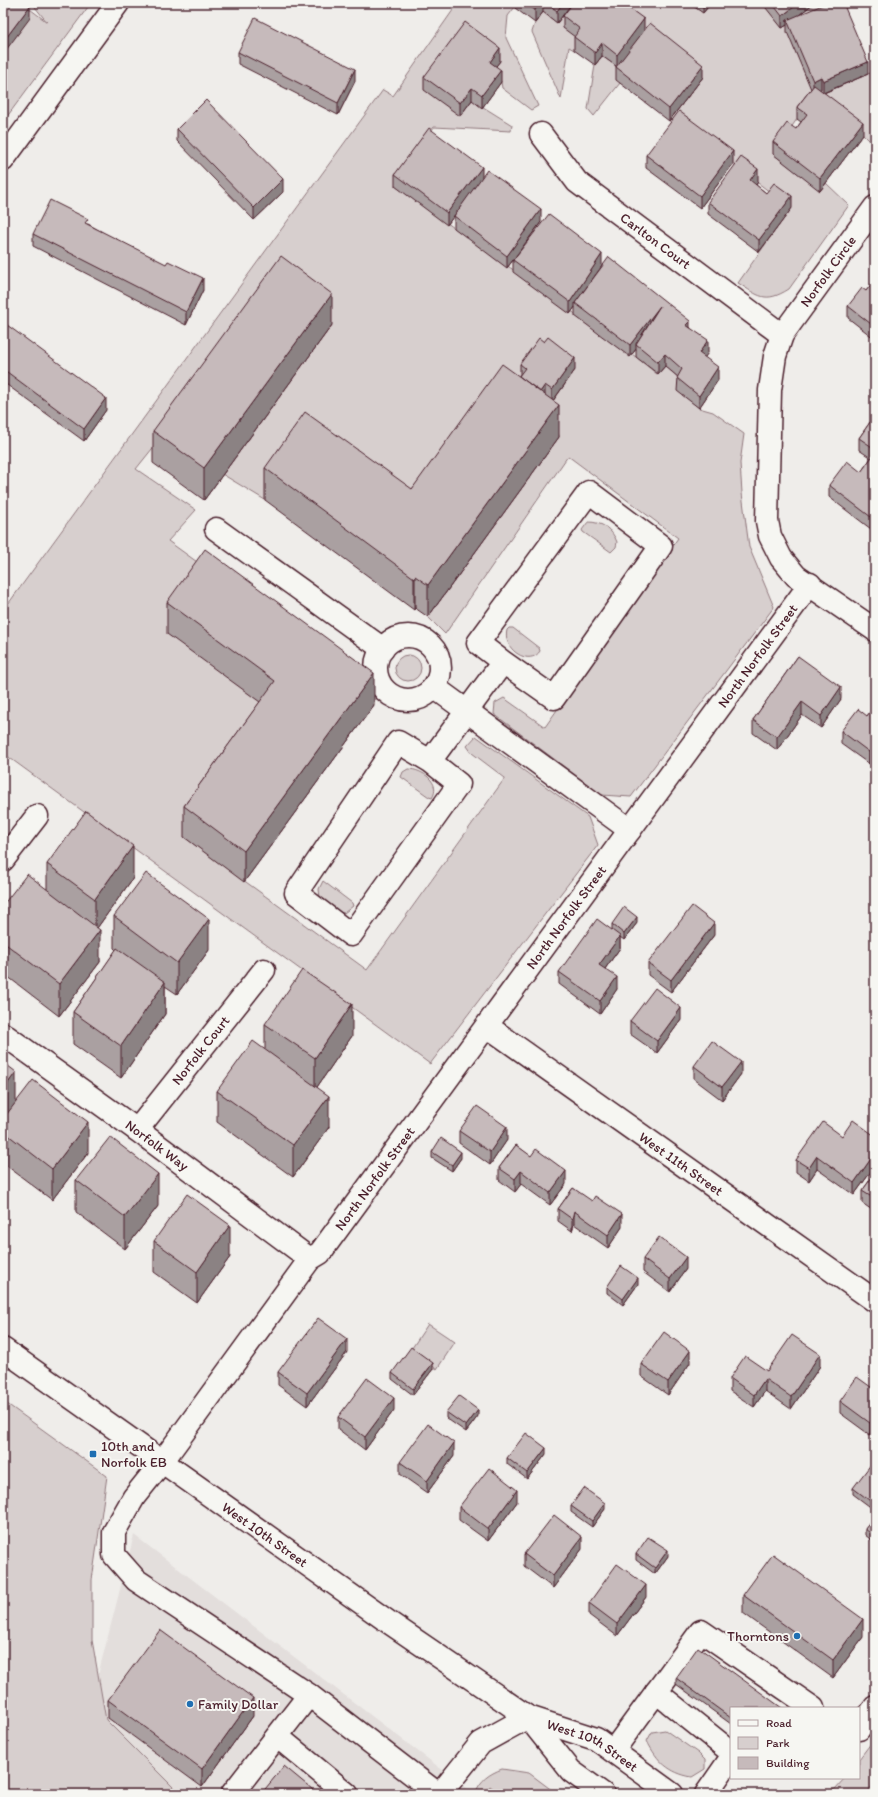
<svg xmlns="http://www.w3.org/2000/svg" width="878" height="1797" font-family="Itim,sans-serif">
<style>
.built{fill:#e3dedc}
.green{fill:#d7cfce;stroke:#90777c}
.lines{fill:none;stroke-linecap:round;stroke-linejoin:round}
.minor-casing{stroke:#4a1f2b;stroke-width:25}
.major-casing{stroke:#4a1f2b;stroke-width:25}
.minor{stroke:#f6f6f2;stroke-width:22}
.major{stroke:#f6f6f2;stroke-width:22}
.wall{fill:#aaa0a1;stroke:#4a1f2b}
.shaded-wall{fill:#8b8283;stroke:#4a1f2b}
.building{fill:#c6babb;stroke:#4a1f2b}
.poi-dot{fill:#1f6fb2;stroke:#f6f6f2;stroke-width:1.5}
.labels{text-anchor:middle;stroke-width:4;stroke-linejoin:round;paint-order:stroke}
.street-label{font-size:14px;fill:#4a1f2b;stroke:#f6f6f2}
.poi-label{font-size:14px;fill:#4a1f2b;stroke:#f6f6f2;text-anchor:start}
</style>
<rect width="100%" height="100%" fill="#efedea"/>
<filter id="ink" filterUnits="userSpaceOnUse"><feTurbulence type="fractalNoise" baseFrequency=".025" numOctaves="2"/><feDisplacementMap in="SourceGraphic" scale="8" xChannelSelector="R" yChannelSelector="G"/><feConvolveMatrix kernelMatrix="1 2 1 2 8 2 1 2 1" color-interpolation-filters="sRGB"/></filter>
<g filter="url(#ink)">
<path class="built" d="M134,1535L474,1794H169L89,1710Z"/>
<path class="green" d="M3,3H22L47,22L35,7L38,3H91L3,122Z
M458,3H518L508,16L506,38L538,106L531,110L502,88L501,82L490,74L500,60L472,100L512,125L511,131L434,127L395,186L636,357L657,374L665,366L682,381L678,391L699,408L713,412L744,434L740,463L742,493L749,547L774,607L631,797L602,795L494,714L495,703L504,698L545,727L678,538L568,456L445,634L428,617L558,437L412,520L305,444L265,500L222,474L331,326L281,288L136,469L196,510L168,541L211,572L275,713L184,837L367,970L505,778L472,753L467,746L476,736L588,817L598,845L430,1064L3,753V611L383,90L393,96Z
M572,3H582L580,41L574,50L569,47L561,99L532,32L535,23L543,12L557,23Z
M606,3H689L703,13L711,3H860L841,10L821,89L823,93L875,71V146L863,134L797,119L773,154L820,190L826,183L849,205L789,289C765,304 759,296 738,283L791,208L679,123L669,121L703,77L620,83L594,116L588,109L595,65L602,56L617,67Z
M588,522C602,522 612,529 617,542L616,547L611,552L583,532L582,530Z
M509,628H513L539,648L540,651C530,667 502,650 507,630Z
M395 668a13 13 0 1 1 26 0a13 13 0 1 1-26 0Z
M408,769C422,769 442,783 432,798L429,797L401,777L403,772Z
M323,881L352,903L353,906L344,913L338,912L320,898L319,889Z
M428,1324L455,1342L437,1369L410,1351Z
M3,1401L107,1476L92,1580V1640L106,1720L180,1794H3Z
M665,1730L698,1753L705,1760V1769L692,1777C669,1773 657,1761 647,1741L652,1732Z
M875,1738V1782L866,1794H819L835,1789L845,1778H859V1759Z
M502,1769L529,1773L557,1794H500L490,1786L484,1794H475C480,1780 489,1774 502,1769Z"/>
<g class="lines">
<defs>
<g id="minor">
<path id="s1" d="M541,134L577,182L782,335"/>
<path d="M3,160L118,3"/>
<path d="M875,207L782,335L775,356L770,390L767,521L770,536L781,558L796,576L875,630"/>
<path d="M216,529L383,649"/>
<circle cx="408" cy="668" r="32"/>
<path d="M434,687L630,830"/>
<path d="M430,761L398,742L296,893L351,935L459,784L430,761L503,662L554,698L661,546L589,492L478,643L503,662"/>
<path d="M3,860L37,816"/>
<path id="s2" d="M487,1026L875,1301"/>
<path id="s3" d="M3,1034L137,1130L310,1259"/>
<path id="s4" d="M137,1130L264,970"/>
<path d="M656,1692L731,1752"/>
<path d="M859,1729L875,1707"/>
<path d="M278,1737L347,1794"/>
<path d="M613,1751L701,1631L813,1708"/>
<path d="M232,1794L309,1695"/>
<path id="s5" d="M438,1794L309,1695L136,1580L114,1555V1532L134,1497L162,1462L310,1259L320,1253L810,584"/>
<path d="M440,1794L481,1743L528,1717"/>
<path d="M706,1794L731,1758"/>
</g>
<g id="major">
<path id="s6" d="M3,1349L390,1623L528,1717L596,1739L672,1794"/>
<path d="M528,1717L571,1771L603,1794"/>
</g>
</defs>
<use href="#minor" class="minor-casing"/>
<use href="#major" class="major-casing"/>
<use href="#minor" class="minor"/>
<use href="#major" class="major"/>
</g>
<path class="wall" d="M515,3H572L557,23L543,12L535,23L515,8Z
M689,3H711L703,13Z
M762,3H814L799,15L868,74L824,93L863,134L820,191L773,154V142L796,129L801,122L797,119V107L811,89L787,32V25L782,28Z
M563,16L644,31L703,77L669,121L616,80V66L602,56L595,65L574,50V37H575L563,28Z
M238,52L355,81L338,115L238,64Z
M500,61L496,66L501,82L482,108L472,100L460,116L424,90V77Z
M177,129L283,192L254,220L177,141Z
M646,155L733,164L700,208L646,168Z
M395,174L482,178L541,222L521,249L602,266L690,327L708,353L704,357L718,380L699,408L677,391L678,377L665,366L658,374L636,357V349L630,357L575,316V307L570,314L513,272V260L507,268L454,228V216L447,225L395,186Z
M758,182L756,185L766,193L792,208L759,252L708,214V202Z
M88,224L203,290L186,325L33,246V234Z
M875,280V339L848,318V306L866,291Z
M3,322L106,410L84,441L3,382Z
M332,325L204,500L153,463V431Z
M520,364L575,370L553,401L559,437L428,617L415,608L414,610L265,500V468L412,489L519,376L520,374Z
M875,415V524L871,529L829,497V485L861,472L871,458L859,450V438Z
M167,602L374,705L244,882L184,837V806L260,702L167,634Z
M798,656L841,699L821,728L802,715L777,750L753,733V720Z
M870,712L869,764L841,744V731L867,716Z
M47,864L133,878L97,928L100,962L59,1016L3,973V905L47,889Z
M114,916L209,950L177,994L165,986V1014L121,1078L73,1044V1012L116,950L114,948Z
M637,923L624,940L620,937V948L605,969L617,989L600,1014L559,984V972L612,930V924Z
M714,935L671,992L648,975V963Z
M681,1020L657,1053L630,1034V1021Z
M265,1024L352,1036L317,1087L329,1127L293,1177L217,1122V1091L265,1049Z
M3,1062L16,1102L88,1153L52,1200L3,1163Z
M694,1066L741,1074L722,1100L694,1079Z
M459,1131L507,1140L490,1165L459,1143Z
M842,1136H875V1166L854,1195L817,1169L809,1181L796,1172V1160Z
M516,1145L566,1184L550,1205L521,1184L515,1192L499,1180V1168Z
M432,1152L461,1158L452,1171L432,1158Z
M875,1173V1212L862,1203V1191Z
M76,1180L158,1206L125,1249L76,1212Z
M573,1188L622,1227L608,1248L574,1224L572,1231L558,1221V1209Z
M154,1241L230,1257L197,1303L154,1272Z
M643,1259L686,1269L670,1292L643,1272Z
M638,1284L623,1305L607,1293V1287Z
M347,1352L307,1406L278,1385V1372Z
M690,1363L668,1395L641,1376V1364Z
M820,1366L791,1409L765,1391L754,1407L730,1391V1378L767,1371Z
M433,1369L413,1395L392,1379V1373Z
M875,1390L870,1435L840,1413V1401Z
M394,1410L365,1450L338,1429V1417Z
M446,1412L478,1416L466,1432L446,1418Z
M546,1454L527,1479L507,1464V1458Z
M454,1456L427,1493L400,1474V1462Z
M875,1466V1507L873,1509L853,1494V1488Z
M517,1502L488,1541L459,1520V1507Z
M571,1506L605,1509L592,1527L571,1512Z
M875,1517V1541L874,1542L865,1535V1529Z
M582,1549L553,1588L524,1566V1554Z
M636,1554L668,1556L655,1574L636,1560Z
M743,1595L863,1637L833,1678L743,1613Z
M646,1597L617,1636L589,1615V1603Z
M676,1678L731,1708V1724L676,1684Z
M108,1700L253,1716L202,1787L108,1718Z"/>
<path class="shaded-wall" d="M540,3H543V12L535,23V10Z
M563,3H572L557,23V11Z
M703,3H711L703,13Z
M799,3H814L789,23L787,20V25L782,28V16Z
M30,6V18L3,54V42Z
M644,19V31L617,67V55Z
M602,43V56L595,65V53Z
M500,48V61L490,74V62Z
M868,62V74L823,93V81Z
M703,65V77L669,121V109Z
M355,69V81L338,115V103Z
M501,70V82L482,108V95Z
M821,77V89L813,93V81Z
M472,88V100L460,116V103Z
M863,122V134L820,191V178Z
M733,151V164L700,208V196Z
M482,167V179L447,225V213Z
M758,169V182L750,192V180Z
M283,179V192L254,220V208Z
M792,196V208L759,252V240Z
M541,209V222L507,268V256Z
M602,254V266L575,303V307L570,314V302Z
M203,278V290L186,325V312Z
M332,294V325L204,500V468Z
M660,306L636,344V349L630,357V345Z
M690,321V333L686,325Z
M708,340V353L699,365V353Z
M665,354V366L658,374V362Z
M575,358V370L552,402V390Z
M718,367V380L699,408V396Z
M545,385V397L538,395Z
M106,398V410L84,441V429Z
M559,405V437L428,617V585Z
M875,512V524L871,529V517Z
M5,545V557L3,560V548Z
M415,576V608L414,610V578Z
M374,673V705L244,882V851Z
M841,687V699L821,728V716Z
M802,702V715L777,750V737Z
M875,744V757L869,764V752Z
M133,846V878L95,931V899Z
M637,917V923L624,940V934Z
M209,919V950L177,994V963Z
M714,923V935L671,992V980Z
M100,930V962L59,1016V984Z
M620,936V948L599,977V965Z
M617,977V989L600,1014V1001Z
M165,982V1014L121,1078V1046Z
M352,1004V1036L315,1090V1058Z
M681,1008V1020L657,1053V1041Z
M741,1062V1074L722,1100V1087Z
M16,1072V1103L3,1121V1090Z
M329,1096V1127L293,1177V1145Z
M88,1122V1153L52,1200V1169Z
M507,1127V1140L490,1165V1152Z
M461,1152V1158L452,1171V1165Z
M875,1153V1166L854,1195V1183Z
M817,1156V1169L809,1181V1168Z
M521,1171V1184L515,1192V1179Z
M566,1171V1184L550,1205V1193Z
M158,1174V1206L125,1249V1217Z
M574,1211V1224L572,1231V1219Z
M622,1214V1227L608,1248V1235Z
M230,1225V1257L197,1303V1272Z
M686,1257V1269L670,1292V1279Z
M638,1278V1284L623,1305V1299Z
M347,1339V1352L307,1406V1393Z
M690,1351V1363L668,1395V1382Z
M820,1354V1366L791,1409V1397Z
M433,1363V1369L413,1395V1389Z
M765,1379V1391L754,1407V1395Z
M394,1398V1410L365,1450V1437Z
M478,1410V1416L466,1432V1426Z
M875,1416V1428L870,1435V1423Z
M454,1443V1456L427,1493V1481Z
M546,1448V1454L527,1479V1473Z
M517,1490V1502L488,1541V1529Z
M875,1500V1507L873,1509V1503Z
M605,1503V1509L592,1527V1521Z
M582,1537V1549L553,1588V1576Z
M668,1550V1556L655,1574V1568Z
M646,1585V1597L617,1636V1624Z
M863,1619V1637L833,1678V1660Z
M253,1698V1716L202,1787V1769Z"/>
<path class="building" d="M3,3H25L30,6L3,42Z
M525,3H540L535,10Z
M547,3H563L557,11Z
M573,3H622L644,19L617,55L602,43L595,53L574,37L580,29L563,16Z
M772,3H799L782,16Z
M827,3H843L868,62L823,81L821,77L813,81L787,20Z
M255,18L355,69L338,103L238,52Z
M465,22L500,48L490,62L501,70L482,95L472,88L460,103L424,77Z
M650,23L703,65L669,109L616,67Z
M814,85L863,122L820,178L773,142L787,123L796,129L807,114L797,107Z
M206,100L283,179L254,208L177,129Z
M679,111L733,151L700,196L646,155Z
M429,128L482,167L447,213L395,174Z
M741,157L758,169L750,180L766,193L774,183L792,196L759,240L708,202Z
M487,170L541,209L507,256L454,216Z
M50,200L88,219L85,223L166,264L168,261L203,278L186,312L33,234Z
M549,214L602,254L570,302L513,260Z
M281,256L332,294L204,468L153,431Z
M609,257L690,321L686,325L708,340L699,353L718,367L699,396L677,378L682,369L665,354L658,362L636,344L660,306L630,345L575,303Z
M875,280V327L848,306L862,288L866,291Z
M3,322L106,398L84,429L3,369Z
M548,337L575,358L552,390L545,385L540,392L519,376L525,368L520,364L539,338L544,342Z
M502,364L559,405L428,585L415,576L414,578L265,468L305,412L412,489Z
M875,415V449L859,438Z
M874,454L875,455V512L871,517L829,485L847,461L861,472Z
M3,543L5,545L3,548Z
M205,549L374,673L244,851L184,806L275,681L167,602Z
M798,656L841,687L821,716L802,702L777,737L753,720Z
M858,709L867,716L870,712L875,716V744L869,752L841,731Z
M86,811L133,846L95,899L47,864Z
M146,873L209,919L177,963L114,916Z
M27,874L100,930L59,984L3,942V905Z
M692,906L714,923L671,980L648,963Z
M624,907L637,917L624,934L612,924Z
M597,919L620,936L599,965L617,977L600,1001L559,972Z
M117,948L165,982L121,1046L73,1012Z
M302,970L352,1004L315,1058L265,1024Z
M655,988L681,1008L657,1041L630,1021Z
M253,1041L329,1096L293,1145L217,1091Z
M712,1041L741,1062L722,1087L694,1066Z
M3,1062L16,1072L3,1090Z
M33,1080L88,1122L52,1169L3,1131V1119Z
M477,1106L507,1127L490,1152L459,1131Z
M853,1120L875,1136V1153L854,1183L817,1156L809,1168L796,1160L823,1122L842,1136Z
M110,1137L158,1174L125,1217L76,1180Z
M441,1138L461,1152L452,1165L432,1152Z
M516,1145L531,1156L536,1149L566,1171L550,1193L521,1171L515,1179L499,1168Z
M875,1173V1199L862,1191Z
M573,1188L592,1201L595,1196L622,1214L608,1235L574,1211L572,1219L558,1209Z
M187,1194L230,1225L197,1272L154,1241Z
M659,1237L686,1257L670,1279L643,1259Z
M621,1266L638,1278L623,1299L607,1287Z
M318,1318L347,1339L307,1393L278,1372Z
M664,1332L690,1351L668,1382L641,1364Z
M792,1335L820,1354L791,1397L765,1379L754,1395L730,1378L745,1356L767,1371Z
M411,1347L433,1363L413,1389L392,1373Z
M857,1377L875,1390V1416L870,1423L840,1401Z
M367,1378L394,1398L365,1437L338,1417Z
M459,1396L478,1410L466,1426L446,1412Z
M428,1424L454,1443L427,1481L400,1462Z
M526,1433L546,1448L527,1473L507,1458Z
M872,1463L875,1466V1500L873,1503L853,1488Z
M489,1468L517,1490L488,1529L459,1507Z
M584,1488L605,1503L592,1521L571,1506Z
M554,1515L582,1537L553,1576L524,1554Z
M874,1517H875V1535L874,1536L865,1529Z
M648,1537L668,1550L655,1568L636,1554Z
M773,1554L863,1619L833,1660L743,1595Z
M617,1564L646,1585L617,1624L589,1603Z
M160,1630L253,1698L202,1769L108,1700Z
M698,1647L782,1708H731V1718L676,1678Z
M284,1766L318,1794H261Z"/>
</g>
<g class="poi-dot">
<rect x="89" y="1450" width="8" height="8" rx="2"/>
<circle cx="797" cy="1636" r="4"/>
<circle cx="190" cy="1704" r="4"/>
</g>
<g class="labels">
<g class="street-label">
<text dy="5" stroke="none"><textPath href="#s1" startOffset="158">Carlton Court</textPath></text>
<text transform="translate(828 271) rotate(-54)" y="5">Norfolk Circle</text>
<text dy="5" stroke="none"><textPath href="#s5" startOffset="1515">North Norfolk Street</textPath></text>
<text dy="5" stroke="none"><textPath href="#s5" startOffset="1191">North Norfolk Street</textPath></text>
<text dy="5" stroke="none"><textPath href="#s4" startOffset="102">Norfolk Court</textPath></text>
<text dy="5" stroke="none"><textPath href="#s3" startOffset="190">Norfolk Way</textPath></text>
<text dy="5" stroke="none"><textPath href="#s2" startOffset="238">West 11th Street</textPath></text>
<text dy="5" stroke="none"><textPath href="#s5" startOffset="867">North Norfolk Street</textPath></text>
<text dy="5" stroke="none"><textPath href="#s6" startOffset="321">West 10th Street</textPath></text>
<text dy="5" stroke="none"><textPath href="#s6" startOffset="712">West 10th Street</textPath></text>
</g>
<g class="poi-label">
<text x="101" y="1451">10th and<tspan x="101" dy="16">Norfolk EB</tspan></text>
<text x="789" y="1641" text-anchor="end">Thorntons</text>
<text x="198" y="1709">Family Dollar</text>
</g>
</g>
<rect width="878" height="1797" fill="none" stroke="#f6f6f2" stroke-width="16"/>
<rect x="8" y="8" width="862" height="1781" fill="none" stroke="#4a1f2b" stroke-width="1.5" filter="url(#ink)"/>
<rect x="730" y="1707" width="130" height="72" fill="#f6f6f2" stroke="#b1a0a2"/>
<rect x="738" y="1720" width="20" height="6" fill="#f6f6f2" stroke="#b1a0a2"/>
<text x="766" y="1727" font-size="12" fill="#4a1f2b">Road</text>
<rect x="738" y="1737" width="20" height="12" fill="#d7cfce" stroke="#b1a0a2"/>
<text x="766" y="1747" font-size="12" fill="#4a1f2b">Park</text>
<rect x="738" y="1757" width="20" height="12" fill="#c6babb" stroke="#b1a0a2"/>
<text x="766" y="1767" font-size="12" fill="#4a1f2b">Building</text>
</svg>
